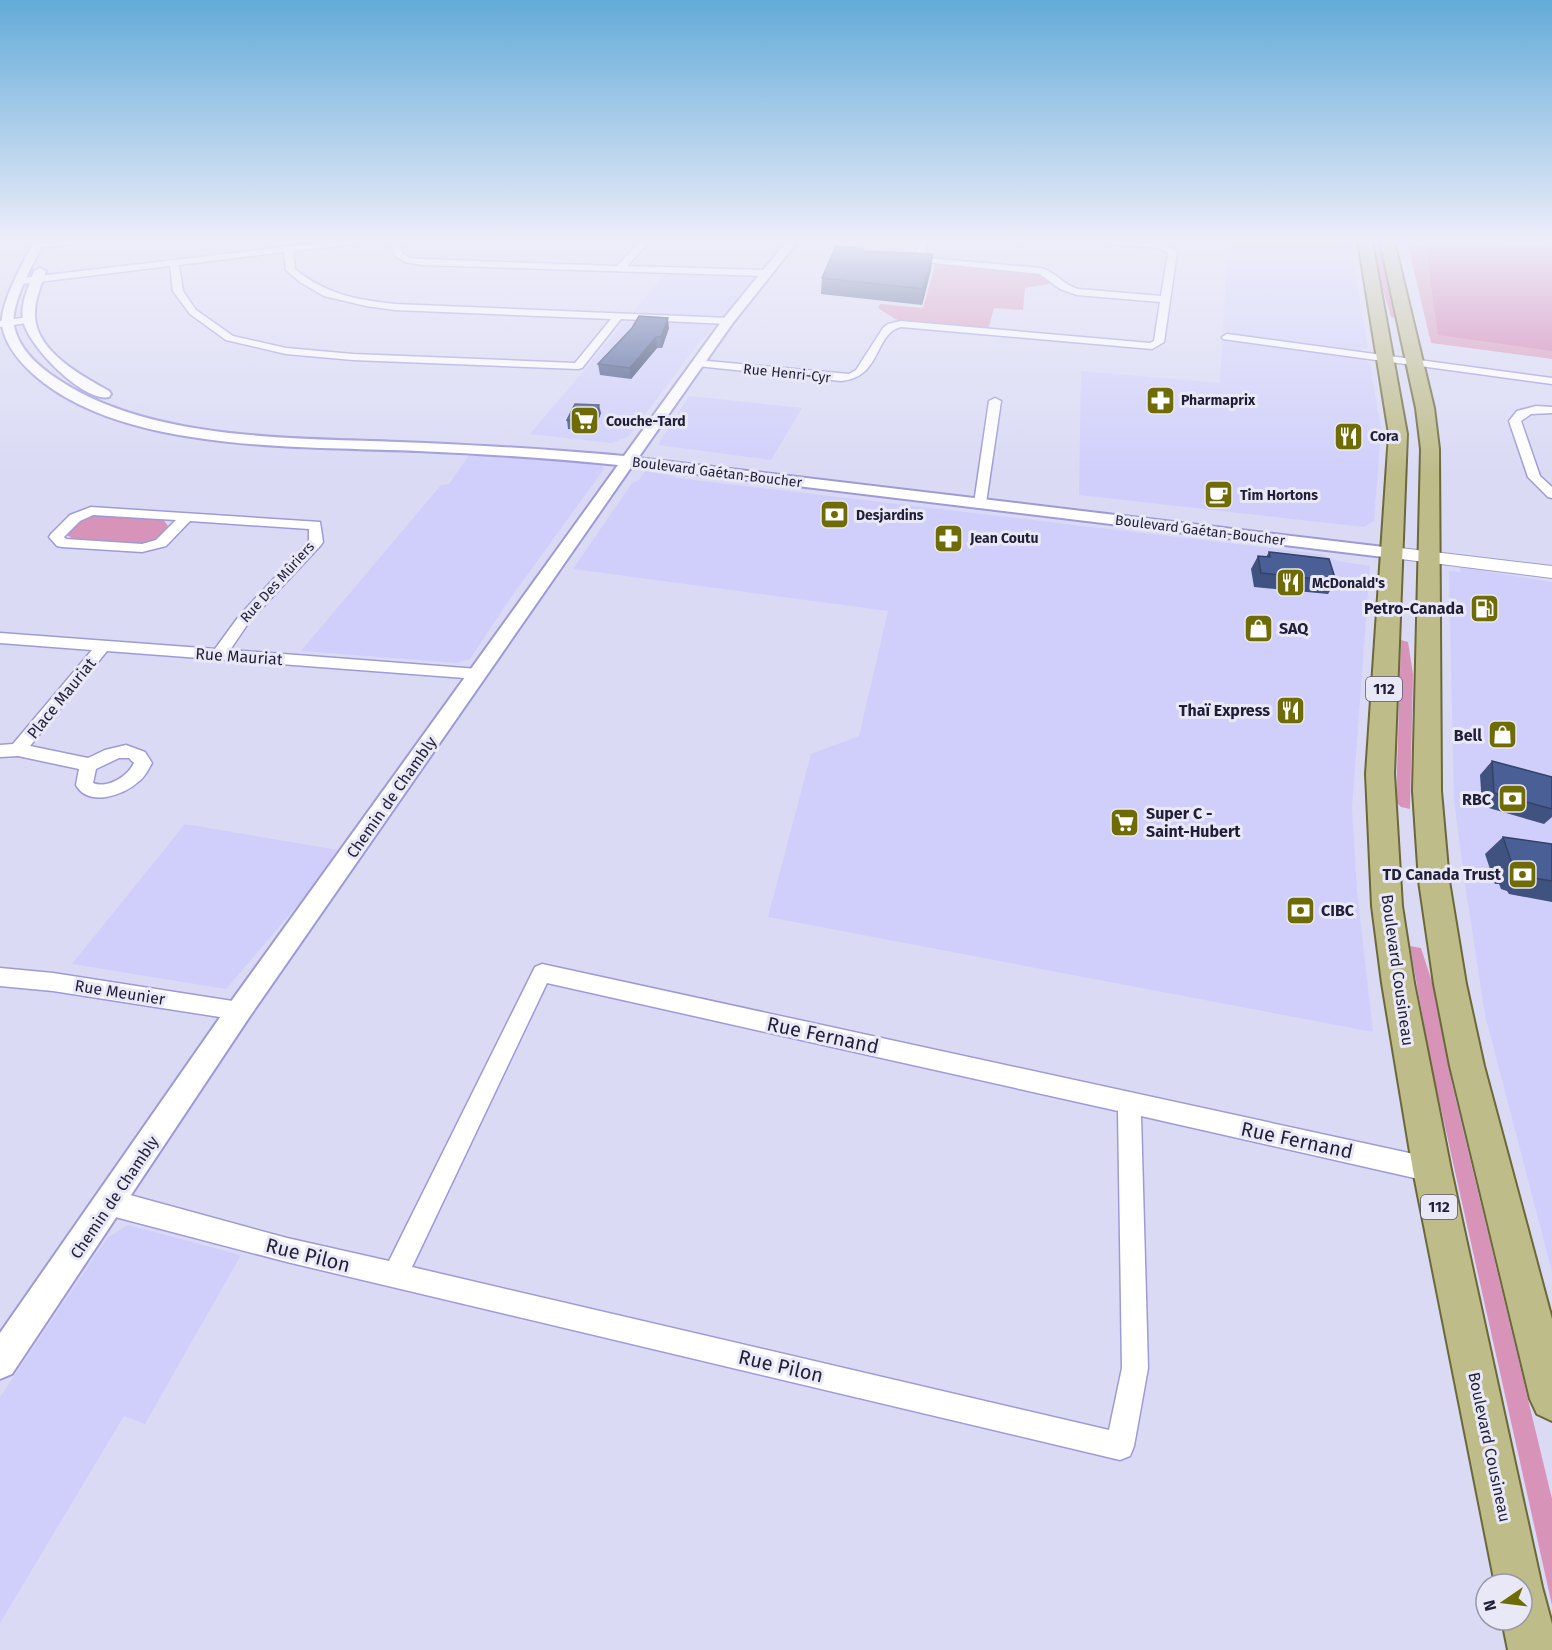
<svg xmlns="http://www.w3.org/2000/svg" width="1552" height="1650" font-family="'Fira Sans',sans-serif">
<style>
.built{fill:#d0cffb}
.green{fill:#d894b8}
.forest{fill:#d176a9}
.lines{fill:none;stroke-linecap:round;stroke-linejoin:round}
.minor-casing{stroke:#9e9ad9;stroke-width:3}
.tertiary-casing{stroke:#9e9ad9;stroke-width:4}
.secondary-casing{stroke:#9e9ad9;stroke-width:2}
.primary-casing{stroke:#6b683a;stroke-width:4}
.minor{fill:#fff;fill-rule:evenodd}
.tertiary{fill:#fff;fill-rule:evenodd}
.secondary{fill:#fff;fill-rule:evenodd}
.primary{fill:#bebc89;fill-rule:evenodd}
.wall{fill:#405280}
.shaded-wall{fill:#344268}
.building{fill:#4a5f95;stroke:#344268;stroke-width:1.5}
.labels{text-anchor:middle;stroke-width:6;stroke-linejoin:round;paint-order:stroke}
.far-street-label{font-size:14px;fill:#211f38;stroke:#e9e8f6}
.far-poi-label{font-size:14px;font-weight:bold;fill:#211f38;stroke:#e9e8f6;text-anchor:start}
.shield{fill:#e9e8f6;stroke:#5d5b71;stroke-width:1.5}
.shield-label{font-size:15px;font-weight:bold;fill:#211f38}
.poi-label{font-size:16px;font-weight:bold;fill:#211f38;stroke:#e9e8f6;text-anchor:end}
.street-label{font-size:16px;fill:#211f38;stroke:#e9e8f6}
.near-street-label{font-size:20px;fill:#211f38;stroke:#e9e8f6}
</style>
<rect width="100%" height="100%" fill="#dadaf5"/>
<path class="built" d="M1228,241L1350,243L1368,348L1360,350L1364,360L1370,364L1381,429L1374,521L1364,527L1079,495L1081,371L1220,383Z
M667,272L762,274L699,343L628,437L611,443L530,434Z
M689,396L802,408L771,460L658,445Z
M472,451L600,463L604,469L507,603L470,659L456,663L301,651L441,485L449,484Z
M645,471L669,475L677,478L1321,554L1338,561L1370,566L1352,808L1357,891L1373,1032L768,917L811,754L859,736L888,611L573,569L632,483L639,480Z
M1459,567L1552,582V1272L1485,1015L1464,877L1454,801L1449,571L1461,572Z
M185,824L344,851L226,989L72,964Z
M128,1225L241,1255L145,1424L124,1416L0,1623V1397L107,1238Z"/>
<path class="green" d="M1373,241H1380L1396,318L1391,317L1380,279Z
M1407,241H1552V359L1431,343Z
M936,262L1048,274L1054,283L1025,288L1023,310L994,308L988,330L902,323L878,308L880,304L923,308Z
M97,515L163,519L168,526L158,538L141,544L75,540L67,535L79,521Z
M1401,640L1408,642L1413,674L1410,809L1401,807L1396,802Z
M1410,946L1421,948L1432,982L1452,1084L1552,1499V1605L1431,1064Z"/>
<path class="forest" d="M1425,241H1483L1540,247L1539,241H1552V351L1438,335Z"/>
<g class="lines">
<defs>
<path id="minor" d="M51,241H76L72,244L38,248L34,245Z
M335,241H360L356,244L293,251L295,269C325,294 357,300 395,304L728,318L733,321L728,324L621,319L582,368L578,369L353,360L286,354L226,340L190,314L173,291L170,266L22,284L17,281L22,278ZM284,252L286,270L300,282L324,296L366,306L395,310L611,319L575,363L353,354L286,348L233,336L196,310L183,291L179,265Z
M391,241H399L402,253L410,258L422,259L617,266L641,241H650L627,266L766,270L771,273L766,276L422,265L405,262L395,256Z
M920,241H928L925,254L929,258L1041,268C1056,272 1063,285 1078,289L1161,296L1168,253L1159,248L1109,244L1105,241L1161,243L1177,252L1164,342L1152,349L901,327C874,333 882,378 841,381L697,366L692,363L697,360L849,374L856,370L883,328L888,324L901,321L1150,343L1154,341L1160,302L1077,295L1060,289L1040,274L924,262L916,255Z
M29,317L34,320L33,322L0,327V321Z
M1227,334L1552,378V384L1223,339L1222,337Z
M995,398L1001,401L986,503L980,507L974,503L989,401Z
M1536,406L1552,407V413L1531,414L1521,421L1540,476L1552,487V498L1548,497L1528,477L1509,421L1517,411Z
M91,507L320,522L323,542L321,545L249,622L230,650L478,669L484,670L486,674L484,678L478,679L107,651L30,746L88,758L105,750L126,745L145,752L152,763C148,770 145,777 138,782C123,796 88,807 76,785L79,769L18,756L0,757V745L13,744L92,650L0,643V633L215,649L239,616L309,541V529L190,521L166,546L142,552L62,547L57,546L49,537L51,534L70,515ZM93,515L176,520L156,540L142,544L66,539L64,537L80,521ZM119,758H129L134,763C128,776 108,789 93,783L96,769Z
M542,964L1432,1158L1440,1162L1444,1170L1440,1178L1432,1182L1141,1116L1148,1368L1134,1446L1130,1456L1120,1460L287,1262L100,1213L97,1204L100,1195L109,1192L130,1195L287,1238L389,1261L535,967ZM547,983L1118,1111L1122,1368L1109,1430L412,1267Z
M0,968L53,973L239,1002L246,1004L249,1011L246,1018L239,1020L53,991L0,986Z"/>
<path id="tertiary" d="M34,241H44C35,262 10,302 14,326C19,350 39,367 59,380C157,445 310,437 425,443C491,446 558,450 624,456L724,318L787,241H798L732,324L638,458L1392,548L1398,549L1401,553L1398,557L1392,558L632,466L248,1019L12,1374L0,1379V1333L230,1003L618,465C551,458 485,454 418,451C305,446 122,454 33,374C19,361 5,345 2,325C0,302 24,262 34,241Z
M40,268L46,271C41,286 34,301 35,317C37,352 82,376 109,391L111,394L109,397C84,403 27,345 23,320C20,304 29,286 34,271Z"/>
<path id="secondary" d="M1392,547L1552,566V578L1385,557L1382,553L1385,549Z"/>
<path id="primary" d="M1358,241H1372L1407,434L1394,774L1402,906L1414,983L1451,1170L1542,1587L1552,1624V1650H1508L1502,1620H1522V1584H1495L1413,1170L1382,983L1372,906L1366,774L1389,434Z
M1380,241H1394L1434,408L1439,449L1441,791L1449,881L1466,984L1484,1066L1552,1319V1421L1537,1414L1530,1399L1450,1066L1434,984L1419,881L1413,791L1421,449L1416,408Z"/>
</defs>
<use href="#minor" class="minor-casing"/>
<use href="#tertiary" class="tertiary-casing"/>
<use href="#secondary" class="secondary-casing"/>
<use href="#primary" class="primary-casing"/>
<use href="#minor" class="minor"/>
<use href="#tertiary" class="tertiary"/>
<use href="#secondary" class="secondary"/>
<use href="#primary" class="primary"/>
</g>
<path class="wall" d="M863,249V251L931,270L922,305L821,294L822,278Z
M669,328L662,348H657L631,379L600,375L598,364Z
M601,413L594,431L568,429L567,420Z
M1269,552L1336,581L1328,594L1254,587L1251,569L1258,556L1266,557Z
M1492,761L1552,777V817L1544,824L1482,806L1480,775Z
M1503,837L1552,844V902L1509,894L1507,891L1501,889L1499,884H1495L1485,854Z"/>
<path class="shaded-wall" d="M933,254L931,270L922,305L923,289Z
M668,318L669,328L662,348L661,337Z
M656,337L657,348L631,379L630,368Z
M599,405L601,413L594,431L593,422Z"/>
<path class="building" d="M836,246L863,249L862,251L933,254L923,289L822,278Z
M639,316L668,318L661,337H656L630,368L598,364L632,328Z
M575,404L599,405L593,422L567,420Z
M1269,552L1329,559L1336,581L1261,573L1258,556L1270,557Z
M1492,761L1552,777V809L1494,793Z
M1503,837L1552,844V881L1527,877L1526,873L1520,872L1518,867H1513Z"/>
<linearGradient id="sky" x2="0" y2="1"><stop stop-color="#63abd8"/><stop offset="0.51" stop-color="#eeeefa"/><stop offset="1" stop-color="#eeeefa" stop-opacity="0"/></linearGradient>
<rect width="1552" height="472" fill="url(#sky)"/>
<defs>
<symbol id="pharmacy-square" viewBox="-11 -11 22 22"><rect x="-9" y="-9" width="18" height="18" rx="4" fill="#6f6b06" stroke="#e9e8f6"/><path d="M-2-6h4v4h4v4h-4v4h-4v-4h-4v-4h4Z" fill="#fff"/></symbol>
<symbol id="supermarket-square" viewBox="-11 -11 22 22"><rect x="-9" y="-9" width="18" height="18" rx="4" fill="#6f6b06" stroke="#e9e8f6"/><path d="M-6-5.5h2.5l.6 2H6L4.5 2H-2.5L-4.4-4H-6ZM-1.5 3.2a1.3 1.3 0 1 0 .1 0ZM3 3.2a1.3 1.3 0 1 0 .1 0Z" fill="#fff"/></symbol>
<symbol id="restaurant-square" viewBox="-11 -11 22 22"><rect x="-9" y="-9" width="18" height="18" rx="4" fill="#6f6b06" stroke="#e9e8f6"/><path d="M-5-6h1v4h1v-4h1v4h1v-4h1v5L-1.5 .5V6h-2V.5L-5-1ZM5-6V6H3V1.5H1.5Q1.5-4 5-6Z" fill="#fff"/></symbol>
<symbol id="cafe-square" viewBox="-11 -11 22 22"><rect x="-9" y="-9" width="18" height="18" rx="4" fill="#6f6b06" stroke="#e9e8f6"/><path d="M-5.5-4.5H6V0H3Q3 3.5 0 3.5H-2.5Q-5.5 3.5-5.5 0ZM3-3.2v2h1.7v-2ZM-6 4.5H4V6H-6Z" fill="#fff"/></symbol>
<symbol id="bank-square" viewBox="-11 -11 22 22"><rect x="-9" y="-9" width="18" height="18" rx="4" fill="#6f6b06" stroke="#e9e8f6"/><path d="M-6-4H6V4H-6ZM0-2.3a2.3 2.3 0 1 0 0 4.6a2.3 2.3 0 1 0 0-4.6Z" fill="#fff"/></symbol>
<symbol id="fuel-square" viewBox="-11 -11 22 22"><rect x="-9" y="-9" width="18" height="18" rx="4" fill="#6f6b06" stroke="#e9e8f6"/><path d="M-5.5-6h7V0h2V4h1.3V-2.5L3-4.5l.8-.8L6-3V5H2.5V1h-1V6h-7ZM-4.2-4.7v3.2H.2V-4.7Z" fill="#fff"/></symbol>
<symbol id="shop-square" viewBox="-11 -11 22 22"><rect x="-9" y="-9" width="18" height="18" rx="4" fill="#6f6b06" stroke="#e9e8f6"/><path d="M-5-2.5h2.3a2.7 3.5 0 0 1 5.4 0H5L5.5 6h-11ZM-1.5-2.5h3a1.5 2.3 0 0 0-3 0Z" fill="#fff"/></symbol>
</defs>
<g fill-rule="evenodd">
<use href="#pharmacy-square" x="1144" y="384" width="33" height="33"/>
<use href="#supermarket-square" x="568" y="404" width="33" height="33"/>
<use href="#restaurant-square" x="1332" y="420" width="33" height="33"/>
<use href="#cafe-square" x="1202" y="478" width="33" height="33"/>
<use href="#bank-square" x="818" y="498" width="33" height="33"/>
<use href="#pharmacy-square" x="932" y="522" width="33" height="33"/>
<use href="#restaurant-square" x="1274" y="566" width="33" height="33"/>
<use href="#fuel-square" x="1468" y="592" width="33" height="33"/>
<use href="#shop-square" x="1242" y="612" width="33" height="33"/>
<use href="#restaurant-square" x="1274" y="694" width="33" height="33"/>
<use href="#shop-square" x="1486" y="718" width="33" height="33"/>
<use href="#bank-square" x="1496" y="782" width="33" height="33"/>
<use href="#supermarket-square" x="1108" y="806" width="33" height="33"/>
<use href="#bank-square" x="1506" y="858" width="33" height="33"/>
<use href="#bank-square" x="1284" y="894" width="33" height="33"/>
</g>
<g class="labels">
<g class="far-street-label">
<text transform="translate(787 373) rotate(6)" y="5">Rue Henri-Cyr</text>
<text transform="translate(717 472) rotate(7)" y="5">Boulevard Gaétan-Boucher</text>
<text transform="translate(1200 530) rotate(7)" y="5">Boulevard Gaétan-Boucher</text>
<text transform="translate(277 582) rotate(-48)" y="5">Rue Des Mûriers</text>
</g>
<g class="far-poi-label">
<text x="1181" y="405">Pharmaprix</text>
<text x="606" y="426">Couche-Tard</text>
<text x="1370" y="441">Cora</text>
<text x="1240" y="500">Tim Hortons</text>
<text x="856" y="520">Desjardins</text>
<text x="970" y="543">Jean Coutu</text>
<text x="1312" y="588">McDonald's</text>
</g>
<g class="shield">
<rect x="1366" y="677" width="36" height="24" rx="4.5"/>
<rect x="1421" y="1195" width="36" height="24" rx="4.5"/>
</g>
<g class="shield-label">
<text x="1384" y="694">112</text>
<text x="1439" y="1212">112</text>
</g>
<g class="poi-label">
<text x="1464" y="614">Petro-Canada</text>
<text x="1279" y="634" text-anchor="start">SAQ</text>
<text x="1270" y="716">Thaï Express</text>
<text x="1482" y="741">Bell</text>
<text x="1491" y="805">RBC</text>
<text x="1146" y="819" text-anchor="start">Super C -<tspan x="1146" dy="18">Saint-Hubert</tspan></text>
<text x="1501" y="880">TD Canada Trust</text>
<text x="1321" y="916" text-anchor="start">CIBC</text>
</g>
<g class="street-label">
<text transform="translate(239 656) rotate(4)" y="6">Rue Mauriat</text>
<text transform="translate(61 698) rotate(-51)" y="6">Place Mauriat</text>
<text transform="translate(391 797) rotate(-55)" y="6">Chemin de Chambly</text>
<text transform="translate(1398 970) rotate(82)" y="6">Boulevard Cousineau</text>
<text transform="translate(120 992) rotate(9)" y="6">Rue Meunier</text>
<text transform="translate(114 1197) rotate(-56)" y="6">Chemin de Chambly</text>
<text transform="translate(1490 1447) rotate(78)" y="6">Boulevard Cousineau</text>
</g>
<g class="near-street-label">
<text transform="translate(823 1035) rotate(12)" y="7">Rue Fernand</text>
<text transform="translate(1297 1140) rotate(12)" y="7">Rue Fernand</text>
<text transform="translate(308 1255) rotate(14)" y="7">Rue Pilon</text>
<text transform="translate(781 1366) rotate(13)" y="7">Rue Pilon</text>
</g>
</g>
<g transform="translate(1504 1602) rotate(256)"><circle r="28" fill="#e9e8f6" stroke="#9998aa" stroke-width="1.5"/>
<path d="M0-4.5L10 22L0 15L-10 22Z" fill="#6f6b06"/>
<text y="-9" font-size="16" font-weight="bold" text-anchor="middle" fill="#211f38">N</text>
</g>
</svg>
